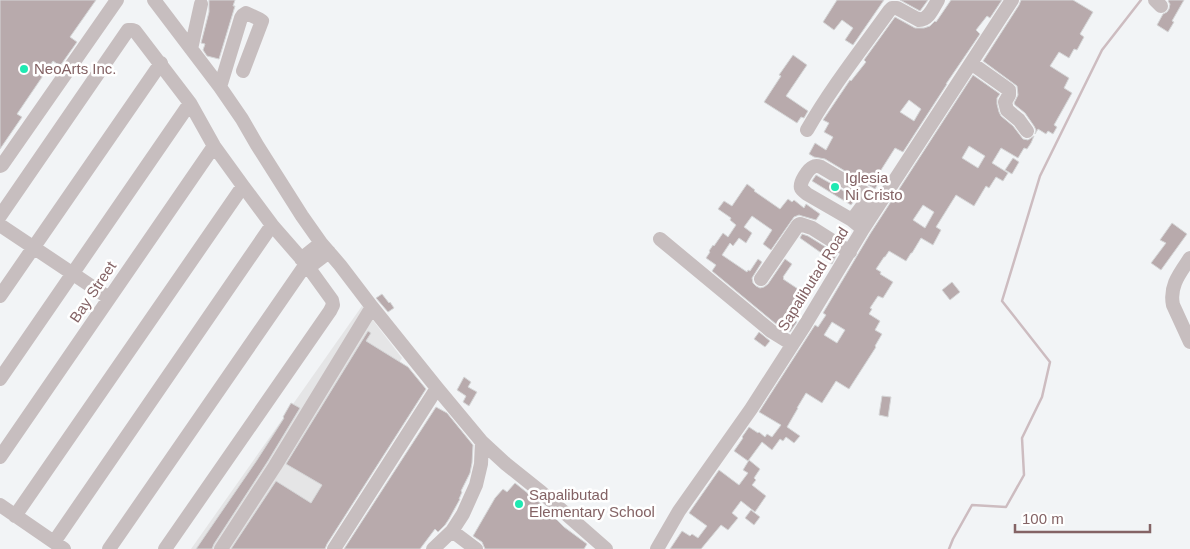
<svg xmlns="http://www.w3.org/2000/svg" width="1190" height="549" font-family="Helvetica,sans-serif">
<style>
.built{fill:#e5e5e6}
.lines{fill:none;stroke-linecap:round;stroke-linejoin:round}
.stream{stroke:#cdbcc0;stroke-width:2.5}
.building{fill:#b8aaac;stroke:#d5d6d7;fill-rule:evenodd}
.minor{stroke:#c7bebf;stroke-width:14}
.poi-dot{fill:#1ee9b2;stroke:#fff;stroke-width:2}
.labels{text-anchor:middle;stroke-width:5;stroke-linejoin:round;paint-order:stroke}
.poi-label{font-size:15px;fill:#846365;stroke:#fff;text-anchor:start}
.street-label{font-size:15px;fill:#846365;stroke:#fff}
</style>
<rect width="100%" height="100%" fill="#f2f4f6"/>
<path class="built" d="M362,306L402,358L284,549H191Z"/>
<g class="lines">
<path class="stream" d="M949,549L953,539L972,505L1006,507L1024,475L1022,438L1042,397L1050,362L1002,301L1040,176L1102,50L1141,0"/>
</g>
<path class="building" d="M0,0H96L70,37L77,42L60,66L53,61L17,114L22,117L0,149Z
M209,0H235L233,6H235L219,59L207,56L203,50L205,44L201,43L209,12Z
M837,0H884L853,45L845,40L853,28L842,20L834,30L823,22Z
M900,0H928L920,11Z
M951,0H1002L990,18L987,16L976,30L980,34L946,84H947L903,152L895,148L874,181L878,184L875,189L825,159L814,157L809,154L815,143L826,150L833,137L824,132L829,123L823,120L850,80L851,81L866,62L864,60L895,17L915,28H924L930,26L935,21L936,22ZM909,100L921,109L914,121L900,112Z
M1021,0H1073L1093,12L1080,34L1084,37L1077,50L1074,49L1069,58L1059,52L1050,66L1069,78L1064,88L1072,93L1054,125L1057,127L1053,134L1048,131L1046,134L1038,129L1035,134L1036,130L1034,126L1025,113L1015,105L1014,103L1018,95L1017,86L983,61L1019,5Z
M1169,0H1184L1172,21L1174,22L1168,32L1157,25L1163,14L1167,12L1169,9L1170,4L1168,1Z
M793,55L807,65L786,96L808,111L804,118L801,117L797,123L764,102L781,76L779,75Z
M973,75L1000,94L997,98V104L999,112L1001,116L1013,126L1023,139L1028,140L1034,136L1031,143L1027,149L1024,148L1018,158L1001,148L992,163L1008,173L1003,181L996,177L989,188L986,186L974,206L956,195L936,227L941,230L933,245L921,238L912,253H911L906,261L889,251L885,257H884L876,269L881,272L880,274L893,282L883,298L878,296L870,308L872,309L869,314L880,321L875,330L882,334L875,346L876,347L849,389L836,381L822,403L806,393L797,408H798L787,427L800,436L794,443L786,437L783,441L780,439L772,450L762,442L748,461L734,451L743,438L742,437L749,427L758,433L759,432L765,437L767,434L772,437L781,425L759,412L815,325L818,327L826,315L823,313L870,234ZM969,146L985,156L978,168L962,158ZM923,205L934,212L925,228L913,220ZM832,322L845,330L837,343L824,335Z
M1013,158L1019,162L1012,174L1005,170Z
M816,175L856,198L851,205L812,181Z
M747,184L755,190L754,191L780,209L788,199L792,202L794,200L804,208L806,204L820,214L816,220L802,216L799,215L794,217L771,250L763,244L772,230L752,216L744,227L752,233L746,243L739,238L733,246L730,243L722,255L747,272L748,270L750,271L758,259L762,262L752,278L753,283L756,286L760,288L764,287L768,284L785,259L792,264L783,277L784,278L783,279L801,291L787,311L793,315L791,318L797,322L790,332L776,324L712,271L716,265L706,258L710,252L709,251L713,245L714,246L723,233L728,237L736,225L730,220L731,218L718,209L724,201L732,206Z
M1172,223L1187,234L1161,270L1151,263L1166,243L1160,240Z
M802,234L808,236L837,254L832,264L825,259L827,257L800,238Z
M952,282L960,292L950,300L942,290Z
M382,294L389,303L390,302L394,308L388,312L376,298Z
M368,331L371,333L366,341L408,367L426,389L327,544L325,549H231L276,481L311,503L322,485L286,464Z
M759,332L770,341L765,347L754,339Z
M464,377L471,382L468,387L477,392L469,406L463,402L466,396L457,390Z
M882,396L891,397L888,417L879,415Z
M291,403L300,408L268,461L214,544L212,549H196L257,460L284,418L283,417Z
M436,407L447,413L473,445L472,463L470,473L461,491L462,492L459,499H460L449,519L445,525L438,532L435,529L420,549H344Z
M749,460L760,469L754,478L756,480L752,485L766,496L755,512L741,501L732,513L738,518L728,530L721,525L701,549H670L682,531L690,536L692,534L698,538L707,526L689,513L719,470L739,485L748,473L743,470Z
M515,483L540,503L564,527L587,544L584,549H485L482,542L473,536L495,498L503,489L507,492Z
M751,510L760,517L754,525L745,518Z"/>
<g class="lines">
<path class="minor" d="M154,0L220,87L242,119L257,145L302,216L321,243L340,265L372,307L437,388L482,442L506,464L541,492L606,549
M1155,0L1161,6
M191,49L201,4
M971,63L1009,90V95L1005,102L1007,110L1019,120L1027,131
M220,87L241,18L243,15L246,13L259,19L262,21L243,71
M807,130C831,88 861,50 889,11L892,8H897L919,20C929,20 933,8 938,0
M0,166L2,165L117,0
M0,216L128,30H132L135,31L190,103L214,146L243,186L272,225L306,264L332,300L333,305L330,311L165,549
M852,220L870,196L879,200
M0,225L109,298
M863,229L852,220L807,194C806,193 802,190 801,188C799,183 808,169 813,167C816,165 818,166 821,167L870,196
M660,239L771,331L792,344
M1190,258C1180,273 1169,286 1173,305L1190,342
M301,259L321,243
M308,268L329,252
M761,279L798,225L800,224L812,228L850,252
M0,296L161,63
M0,379L190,103
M0,457L214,146
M0,505L64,549
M15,516L243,186
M452,531L476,549
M54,542L272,225
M109,549L306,264
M221,549L275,466L372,307
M334,549L437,388
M433,549L452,531L463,514L476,485L481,464L482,442
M657,549L679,511L751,409L805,325L863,229L1012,0"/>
</g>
<g class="poi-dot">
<circle cx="24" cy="69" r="5"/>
<circle cx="835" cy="187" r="5"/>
<circle cx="519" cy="504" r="5"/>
</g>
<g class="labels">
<g class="poi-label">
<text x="34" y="74">NeoArts Inc.</text>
<text x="845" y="183">Iglesia<tspan x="845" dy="17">Ni Cristo</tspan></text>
<text x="529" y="500">Sapalibutad<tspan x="529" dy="17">Elementary School</tspan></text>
</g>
<g class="street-label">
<text transform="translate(813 279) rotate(-58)" y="5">Sapalibutad Road</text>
<text transform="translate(93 292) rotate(-56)" y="5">Bay Street</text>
</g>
</g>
<path d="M1015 524v8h135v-8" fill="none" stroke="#846365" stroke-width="2.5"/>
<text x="1022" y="524" font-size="15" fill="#846365" stroke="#ffffff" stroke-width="4" paint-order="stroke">100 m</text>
</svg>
